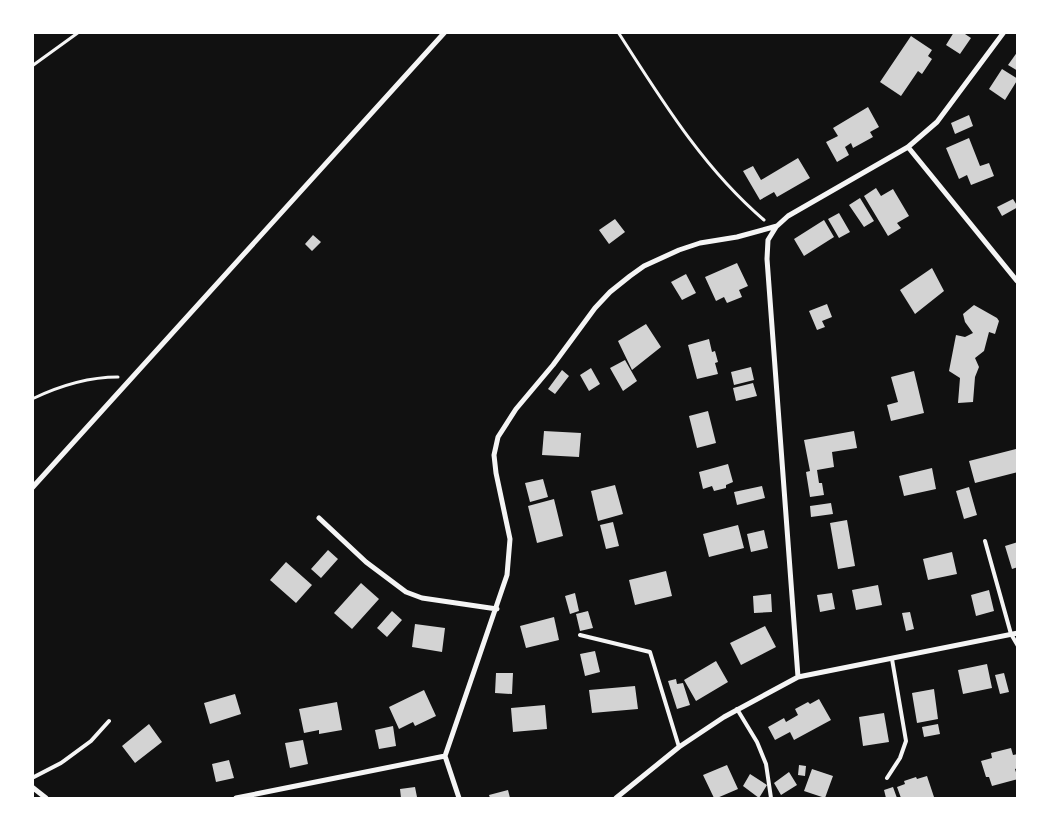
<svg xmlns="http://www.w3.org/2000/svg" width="1050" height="831" font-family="Georgia,serif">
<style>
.building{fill:#d3d3d3}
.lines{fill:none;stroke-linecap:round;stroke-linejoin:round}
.path{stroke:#f5f5f5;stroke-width:3}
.service{stroke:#f5f5f5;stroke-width:4}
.minor{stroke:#f5f5f5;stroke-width:5}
</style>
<rect width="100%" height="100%" fill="#111"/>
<path class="building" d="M954,32H962L971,38L960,54L946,45Z
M911,36L932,50L928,56L932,59L922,74L918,71L901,96L880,82Z
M1018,51V71L1008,65Z
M1002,69L1018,79L1005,100L989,89Z
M868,107L879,127L870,132L873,137L853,148L851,143L845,147L849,155L837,162L826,142L838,136L833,128Z
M969,115L973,126L955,134L951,123Z
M969,138L980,166L989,163L994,176L971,185L967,175L959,179L946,148Z
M798,158L810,178L777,197L774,192L760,200L743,171L753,166L761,180Z
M876,188L881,196L893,189L909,216L897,223L901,228L888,236L864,196Z
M860,198L874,221L864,227L849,205Z
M1013,199L1018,207L1002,216L997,207Z
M839,213L850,232L839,238L828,219Z
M615,219L625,232L609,244L599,230Z
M824,220L834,237L804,256L794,239Z
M313,235L321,242L312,251L305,244Z
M737,263L748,286L739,290L742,297L727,303L724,297L716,301L705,277Z
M932,268L944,291L915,314L900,290Z
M686,274L696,293L682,300L671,282Z
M827,304L832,317L822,321L825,327L817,330L809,311Z
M974,305L997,318L999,321L995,334L989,332L984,351L975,358L979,367L975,377L973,402L958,403L960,378L949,371L956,335L965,337L973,333L965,322L963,314Z
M646,324L661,347L632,370L618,341Z
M709,339L712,352L715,351L718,362L715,363L718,374L697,379L688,345Z
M625,360L637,381L623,391L610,368Z
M751,367L754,380L734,385L731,372Z
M591,368L600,384L589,391L580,375Z
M562,370L569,376L555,394L548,389Z
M914,371L924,413L891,421L887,405L898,402L891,377Z
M753,383L757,396L736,401L733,388Z
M708,411L716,443L697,448L689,416Z
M544,431L581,433L579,457L542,455Z
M854,431L857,448L832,452L834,467L817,470L819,483H822L824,495L810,497L806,472L810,471L804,440Z
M1016,449L1018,472L975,483L969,461Z
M728,464L733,482L726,485V488L714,491L712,486L703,489L699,472Z
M932,468L936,489L904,496L899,476Z
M543,479L548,497L530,502L525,483Z
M615,485L623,514L598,521L591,491Z
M762,486L765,498L737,505L734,492Z
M969,487L977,515L964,519L956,491Z
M554,499L563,536L537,543L528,506Z
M831,503L833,514L811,517L810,506Z
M847,520L855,566L838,569L830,523Z
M613,522L619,546L606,549L600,525Z
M738,525L744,548L709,557L703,534Z
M764,530L768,548L751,552L747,534Z
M1018,542V567L1012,569L1005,546Z
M328,550L338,559L321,578L311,569Z
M952,552L957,574L928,580L923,559Z
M286,562L312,585L296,603L270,580Z
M666,571L672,596L635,605L629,580Z
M361,583L379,599L352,629L334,613Z
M878,585L882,605L856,610L852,590Z
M989,590L994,611L976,616L971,595Z
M575,593L579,611L570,614L565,596Z
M832,593L835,609L820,612L817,595Z
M771,594L772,612L754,613L753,596Z
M392,611L402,620L387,637L377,628Z
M588,611L593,628L580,631L576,614Z
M910,612L914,629L906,631L902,613Z
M554,617L559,640L526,648L520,626Z
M415,624L445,628L442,652L412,647Z
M765,626L776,647L741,665L730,643Z
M595,651L600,672L585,676L580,654Z
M716,661L728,682L696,701L684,680Z
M987,664L992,688L963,694L958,670Z
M496,673H513L512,694L495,693Z
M1004,673L1009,692L1000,694L995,675Z
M676,679L677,684L683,683L690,705L677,709L668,681Z
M635,686L638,709L592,713L589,690Z
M934,689L938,719L917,723L912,693Z
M424,690L436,716L415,726L413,722L399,729L389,707Z
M235,694L241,714L210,724L204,703Z
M819,699L831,720L794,740L790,732L775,740L768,727L784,718L786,722L798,715L795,709L808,702L810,704Z
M337,702L342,730L319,734V730L304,733L299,709Z
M545,705L547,729L513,732L511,708Z
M884,713L889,742L863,746L859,717Z
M149,724L162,742L135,763L122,746Z
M938,724L940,734L924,737L922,727Z
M393,726L396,746L379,749L375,730Z
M303,740L308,764L290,768L285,743Z
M1011,748L1013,755L1018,754V768L1015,769L1018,779L992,786L989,777H986L981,761L992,758L991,753Z
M229,760L234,778L216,782L212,764Z
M727,765L738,789L717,798H714L703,775Z
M799,765L806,766L805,776L798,775Z
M812,769L833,776L825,798L804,791Z
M789,772L797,785L781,795L774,783Z
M750,774L767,785L759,798L743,786Z
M927,776L934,797L901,798L897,787L905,784L904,781L916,777L917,779Z
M415,787L417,797L401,798L400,789Z
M893,787L897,798H886L884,790Z
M508,790L510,798H490L489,795Z"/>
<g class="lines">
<path class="path" d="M618,32C661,99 703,168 764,220
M32,66L79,32
M32,399C59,386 89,377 118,377"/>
<path class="service" d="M985,541L1011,634L1018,646
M580,635L650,652L679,747
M737,709L757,742L766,764L771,798
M32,778L61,763L91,741L109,721
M887,778L900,758L906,741L892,659"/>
<path class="minor" d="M908,147L1017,281
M776,227L768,240L767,259L798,677
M32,488L445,32
M319,518L366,562L406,592L422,598L497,609
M32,787L46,798
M236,798L445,756
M459,798L445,756L507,575L510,539L496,473L494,455L498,437L516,409L553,365L595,308L610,292L630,276L644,266L679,250L700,243L737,237L777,226L788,216L908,147L937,122L1004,32
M616,798L679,747L724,717L798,677L1018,633"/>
</g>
<rect width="1050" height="831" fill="none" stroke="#ffffff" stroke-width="68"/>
</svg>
